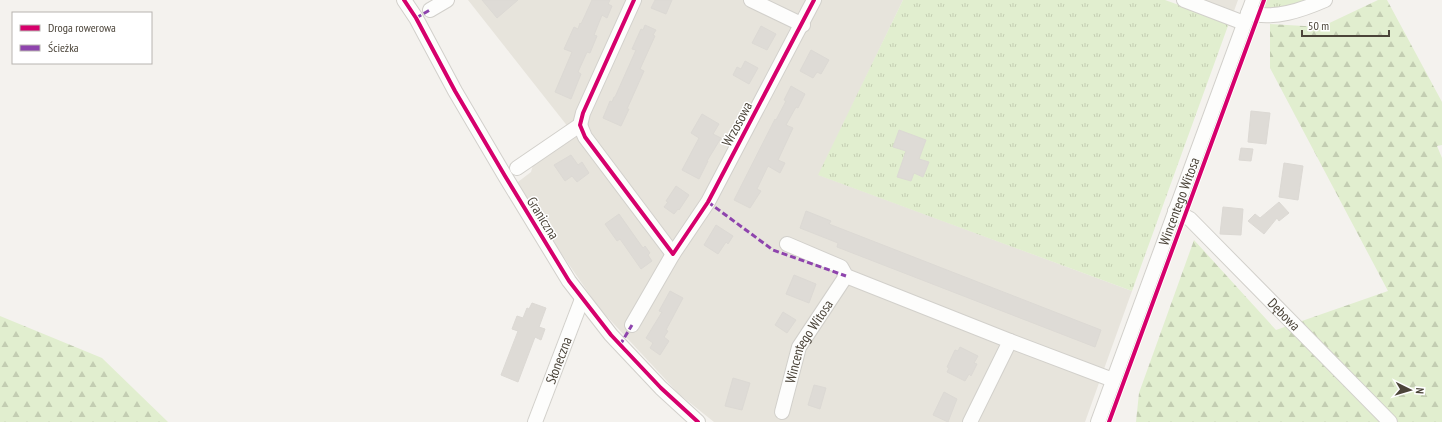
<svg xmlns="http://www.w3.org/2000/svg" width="1442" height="422" font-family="'PT Sans Narrow',sans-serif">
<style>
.residential{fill:#e7e4dc}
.grass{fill:url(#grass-tufts)}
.forest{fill:url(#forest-firs)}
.building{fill:#dedbd6;stroke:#dcd9d4}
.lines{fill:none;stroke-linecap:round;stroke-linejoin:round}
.minor-casing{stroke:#d2d0cb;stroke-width:16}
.minor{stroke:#fdfdfc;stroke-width:14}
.quiet{stroke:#8e44ad;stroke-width:3;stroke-dasharray:6 3;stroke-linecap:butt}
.cycleway-casing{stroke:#fff;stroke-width:6}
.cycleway{stroke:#d6006c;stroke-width:4}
.labels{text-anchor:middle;stroke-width:3;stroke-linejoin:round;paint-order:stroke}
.street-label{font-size:14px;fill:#4b4439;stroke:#fff}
</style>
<defs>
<pattern id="grass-tufts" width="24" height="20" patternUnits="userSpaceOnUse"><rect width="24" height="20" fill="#e1eecf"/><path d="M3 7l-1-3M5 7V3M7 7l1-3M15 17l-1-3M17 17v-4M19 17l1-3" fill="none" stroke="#c3cdb2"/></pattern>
<pattern id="forest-firs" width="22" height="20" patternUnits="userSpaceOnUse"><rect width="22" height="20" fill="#e1eecf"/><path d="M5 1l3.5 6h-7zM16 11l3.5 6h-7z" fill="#c3cdb2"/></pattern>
</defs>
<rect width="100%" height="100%" fill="#f4f2ee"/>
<path class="residential" d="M468,0H903L819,175L1132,291L1085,422H714L679,394L599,308L514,185L531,172L533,165L576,137Z
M1204,0H1238L1234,11Z"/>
<path class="grass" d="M903,0H1165L1229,23L1132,291L818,175Z
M1266,0H1326L1303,10L1263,9Z"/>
<path class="forest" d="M1378,0H1387L1442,102V145L1437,146L1442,158V422H1136L1139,393L1194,240L1276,330L1388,291L1270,68V24L1321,27Z
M0,316L102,358L168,422H0Z"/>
<path class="building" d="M482,0H518L497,18Z
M592,0H610L608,4L612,6L607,18L602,15L594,35L597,36L590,53L587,52L578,72L581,74L571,99L555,92L572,52L564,49L574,27L578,29L580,23L581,24Z
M655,0H672L666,14L651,8Z
M645,25L656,30L653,35L655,36L640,69L644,71L627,109H629L621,126L603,118L610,101L612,102L614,97H615L636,50L632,49L641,29L643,30Z
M761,26L776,34L767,50L752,43Z
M811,50L829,60L821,74L817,72L813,78L800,71Z
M745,61L758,68L749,84L733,75L737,67L741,69Z
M791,86L805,94L798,108L796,107L786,125L793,128L778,160L785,163L780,173L768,166L757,189L761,191L750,208L734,200L775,119L776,120L786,101L784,100Z
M1251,111L1270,113L1266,144L1248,142Z
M702,114L719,124L713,134L721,138L707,161H708L699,179L682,170L699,138L691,133Z
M899,130L926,140L919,159L929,162L923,177L914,173L911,181L897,177L906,151L893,147Z
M1241,148L1253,149L1251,161L1239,160Z
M571,155L578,165L582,162L589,173L577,182L572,176L565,181L554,165Z
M1284,163L1303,166L1298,200L1279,197Z
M676,186L689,195L679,210L678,209L674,214L664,207L668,202L666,201Z
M1279,202L1289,213L1279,221L1277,218L1264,234L1248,221L1255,214L1260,218Z
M1223,207L1243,209L1241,235L1220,234Z
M806,211L831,221L829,224L1101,330L1095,347L837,247L838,243L800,228Z
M619,214L643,248L645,246L650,253L648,255L652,261L641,269L620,239L617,241L605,224Z
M716,225L733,236L728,244L726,242L718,254L704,245Z
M794,275L816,284L809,303L786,294Z
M670,291L683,298L666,330L668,331L664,337L669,341L660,355L650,348L653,343L646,338L662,312L659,311Z
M532,303L546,308L539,327L545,329L541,340L535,337L518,382L501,375L518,331L512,329L517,316L523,318L527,308L529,309Z
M783,312L796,320L787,333L775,325Z
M960,347L978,356L974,363L977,364L971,376L969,374L965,381L947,372L949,368L947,367L955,350L958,351Z
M733,378L750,383L742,410L725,406Z
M814,385L826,388L820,409L808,405Z
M944,392L957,399L948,422L933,415Z"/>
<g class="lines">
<defs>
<g id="minor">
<path d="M404,0L416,18L455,91L505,176L569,281L611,335L661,388L698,422"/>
<path d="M751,0L803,25"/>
<path d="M1184,0L1244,23"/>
<path d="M430,10L447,0"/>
<path d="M1248,13C1274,20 1302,10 1325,0"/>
<path d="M580,125L585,137L673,254"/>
<path d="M517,168L580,125L583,113L634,0"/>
<path id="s1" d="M1175,211L1190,219L1390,422"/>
<path d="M787,244L841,267L846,276L1010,341L1113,380"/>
<path d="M632,325L673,254L708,202L814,0"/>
<path id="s2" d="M782,412L799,347L846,276"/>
<path id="s3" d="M535,422L582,299"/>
<path d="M970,422L1010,341"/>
<path id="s4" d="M1098,422L1253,0"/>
</g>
</defs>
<use href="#minor" class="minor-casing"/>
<use href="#minor" class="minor"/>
<path class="quiet" d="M416,18L430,10
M708,202L773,250L846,276
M620,345L632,325"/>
<defs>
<path id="cycleway" d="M404,0L416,18L455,91L505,176L569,281L611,335L661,388L698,422
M634,0L583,113L580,125L585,137L673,254L708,202L814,0
M1109,422L1264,0"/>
</defs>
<use href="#cycleway" class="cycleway-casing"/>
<use href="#cycleway" class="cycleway"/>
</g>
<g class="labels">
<g class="street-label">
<text transform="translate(737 124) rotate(-62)" y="5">Wrzosowa</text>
<text dy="5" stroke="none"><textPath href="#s4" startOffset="235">Wincentego Witosa</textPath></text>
<text transform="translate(543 218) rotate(58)" y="5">Graniczna</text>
<text dy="5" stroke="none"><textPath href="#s1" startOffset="151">Dębowa</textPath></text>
<text dy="5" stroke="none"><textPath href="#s2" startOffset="76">Wincentego Witosa</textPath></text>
<text dy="5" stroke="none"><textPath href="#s3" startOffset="66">Słoneczna</textPath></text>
</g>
</g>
<rect x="12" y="12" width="140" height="52" fill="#ffffff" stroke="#b7b4b0"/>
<rect x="20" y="25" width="20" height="6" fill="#d6006c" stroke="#b7b4b0"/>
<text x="48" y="32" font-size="12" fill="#4b4439">Droga rowerowa</text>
<rect x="20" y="45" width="20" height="6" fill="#8e44ad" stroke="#b7b4b0"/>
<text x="48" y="52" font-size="12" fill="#4b4439">Ścieżka</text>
<g transform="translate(1410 390) rotate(95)" stroke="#ffffff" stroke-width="3" paint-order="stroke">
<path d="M0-3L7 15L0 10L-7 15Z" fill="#4b4439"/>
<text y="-6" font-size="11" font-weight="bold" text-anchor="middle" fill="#4b4439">N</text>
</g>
<path d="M1302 30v6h87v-6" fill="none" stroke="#4b4439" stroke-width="2"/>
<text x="1308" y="30" font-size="12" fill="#4b4439" stroke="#ffffff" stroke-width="3" paint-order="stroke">50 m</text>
</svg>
